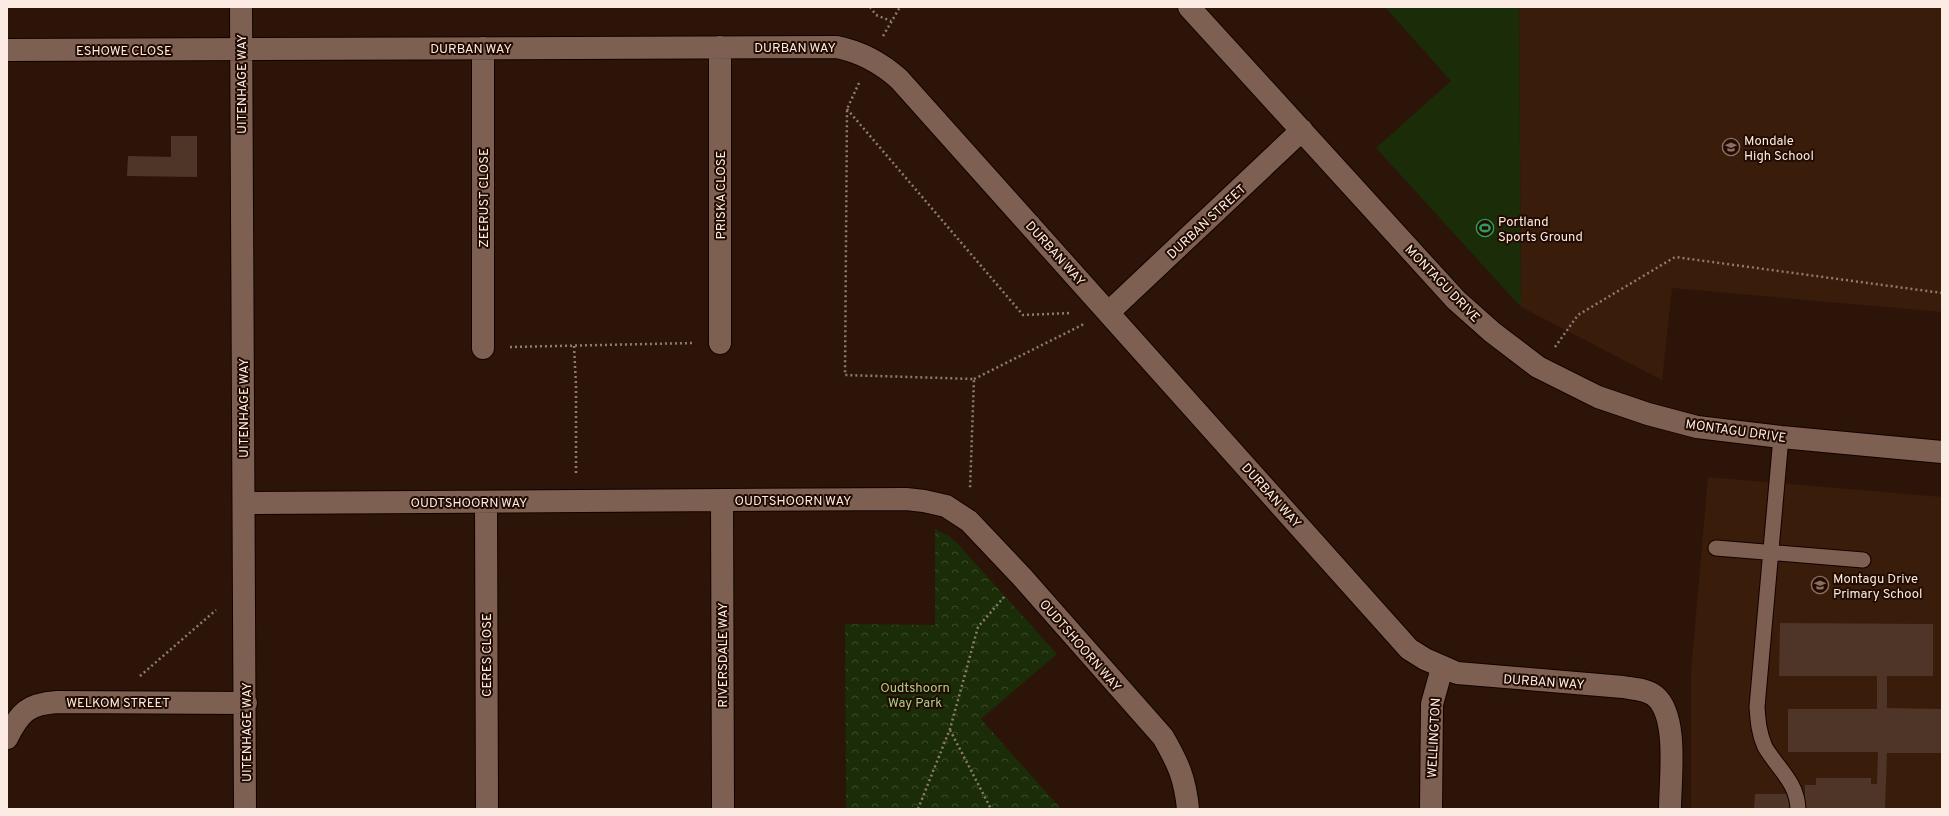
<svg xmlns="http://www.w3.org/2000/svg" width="1949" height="816" font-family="Overpass,sans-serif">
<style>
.built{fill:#391c0a}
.park{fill:url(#park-crowns)}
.pitch{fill:#1a2c08}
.building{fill:#4e3527}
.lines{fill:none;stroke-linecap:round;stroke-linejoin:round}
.service-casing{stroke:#130200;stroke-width:17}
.minor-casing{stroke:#130200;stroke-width:24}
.path{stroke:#8f7b70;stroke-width:2.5;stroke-dasharray:2 3;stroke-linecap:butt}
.service{stroke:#7d6051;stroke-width:15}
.minor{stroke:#7d6051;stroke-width:22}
.labels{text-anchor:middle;stroke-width:4;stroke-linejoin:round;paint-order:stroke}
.street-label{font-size:13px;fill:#fcebe3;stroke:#220c02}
.poi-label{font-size:13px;fill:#fcebe3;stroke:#220c02;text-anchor:start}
.park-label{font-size:13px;fill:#a9cf8c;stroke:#220c02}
</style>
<defs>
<pattern id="park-crowns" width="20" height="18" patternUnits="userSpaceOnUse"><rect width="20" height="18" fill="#1a2c08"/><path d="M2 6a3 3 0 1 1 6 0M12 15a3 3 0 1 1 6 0" fill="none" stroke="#3c4b2c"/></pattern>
</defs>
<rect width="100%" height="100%" fill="#2c1508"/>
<path class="built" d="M1519,7H1942V312L1672,288L1662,380L1521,307Z
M1708,477L1942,497V809H1691V672Z"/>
<path class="park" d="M935,529L949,536L957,543L1057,654L981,719L1061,809H846L845,624L935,625Z"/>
<path class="pitch" d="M1385,7H1519L1521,307L1376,148L1451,81Z"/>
<path class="building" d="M171,136H197V177L127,176L128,156L171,157Z
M1780,623L1933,624V676H1887V708L1942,709V753H1887L1885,809H1805V785H1816V778H1871V784H1877L1878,752H1788V709H1877V676H1779Z
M1755,794H1790V809H1754Z"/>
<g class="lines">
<defs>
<path id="service" d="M1781,437L1757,707C1758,721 1759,734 1765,747C1778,769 1797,782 1798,809
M1716,548L1863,560"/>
<path id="minor" d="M241,7L245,809
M1189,7L1456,300L1492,332L1538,367L1598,397L1648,414L1697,427L1781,437L1942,452
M7,50L837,47C861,52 880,62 899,79L1409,649L1425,659L1457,673L1623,687C1633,689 1647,689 1655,696C1679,716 1670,780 1670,809
M1109,312L1302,130
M720,343V47
M483,348V48
M722,500L723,809
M486,502L487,809
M244,503L906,499L924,501L946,506L969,521L1022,577L1163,737C1178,763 1185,778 1188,809
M7,738C20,712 28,704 57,702L246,703
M1431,809L1432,704L1442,668"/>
</defs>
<use href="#service" class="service-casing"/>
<use href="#minor" class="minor-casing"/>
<path class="path" d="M870,7L876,15L891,21
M883,36L900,7
M859,83L847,109L845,375L974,379L970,489
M847,109L1023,315L1072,313
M574,346L576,385V474
M510,347L693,343
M1555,347L1578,315L1675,257L1942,293
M974,379L1084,324
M140,676L216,610
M950,730L991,809
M918,809L950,729L978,627L1004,597"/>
<use href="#service" class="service"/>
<use href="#minor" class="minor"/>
</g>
<defs>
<symbol id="school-ring" viewBox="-11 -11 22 22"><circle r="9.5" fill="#220c02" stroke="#8d6e63" stroke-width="1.5"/><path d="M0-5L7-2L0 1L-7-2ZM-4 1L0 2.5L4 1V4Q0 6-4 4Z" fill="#8d6e63"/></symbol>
<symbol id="stadium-ring" viewBox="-11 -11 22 22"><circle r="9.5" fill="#220c02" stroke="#2e9e5b" stroke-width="1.5"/><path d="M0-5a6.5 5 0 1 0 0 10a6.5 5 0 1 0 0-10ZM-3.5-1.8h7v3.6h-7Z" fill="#2e9e5b"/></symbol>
</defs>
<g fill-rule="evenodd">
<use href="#school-ring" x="1721" y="137" width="20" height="20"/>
<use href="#stadium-ring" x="1475" y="218" width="20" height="20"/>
<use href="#school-ring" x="1810" y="575" width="20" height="20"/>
</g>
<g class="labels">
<g class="street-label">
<text x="795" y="52">DURBAN WAY</text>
<text x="471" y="53">DURBAN WAY</text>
<text x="124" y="55">ESHOWE CLOSE</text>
<text transform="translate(241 84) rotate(-90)" y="5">UITENHAGE WAY</text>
<text transform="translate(720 195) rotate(-90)" y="5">PRISKA CLOSE</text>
<text transform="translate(483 198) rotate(-90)" y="5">ZEERUST CLOSE</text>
<text transform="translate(1206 221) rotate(-43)" y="5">DURBAN STREET</text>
<text transform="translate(1056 253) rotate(48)" y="5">DURBAN WAY</text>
<text transform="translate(1443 283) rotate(46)" y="5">MONTAGU DRIVE</text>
<text transform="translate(243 408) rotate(-90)" y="5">UITENHAGE WAY</text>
<text transform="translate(1736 430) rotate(8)" y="5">MONTAGU DRIVE</text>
<text transform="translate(1272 495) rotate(48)" y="5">DURBAN WAY</text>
<text x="793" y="505">OUDTSHOORN WAY</text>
<text x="469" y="507">OUDTSHOORN WAY</text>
<text transform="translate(1081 645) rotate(49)" y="5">OUDTSHOORN WAY</text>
<text transform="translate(486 655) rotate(-90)" y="5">CERES CLOSE</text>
<text transform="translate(722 655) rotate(-90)" y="5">RIVERSDALE WAY</text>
<text transform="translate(1544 681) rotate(4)" y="5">DURBAN WAY</text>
<text x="118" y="707">WELKOM STREET</text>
<text transform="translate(246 732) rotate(-90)" y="5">UITENHAGE WAY</text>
<text transform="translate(1433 738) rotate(-87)" y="5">WELLINGTON</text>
</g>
<g class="poi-label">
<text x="1744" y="145">Mondale<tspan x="1744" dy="15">High School</tspan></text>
<text x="1498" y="226">Portland<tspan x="1498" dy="15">Sports Ground</tspan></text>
<text x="1833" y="583">Montagu Drive<tspan x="1833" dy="15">Primary School</tspan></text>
</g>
<g class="park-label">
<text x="915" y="692">Oudtshoorn<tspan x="915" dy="15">Way Park</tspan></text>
</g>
</g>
<rect width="1949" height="816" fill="none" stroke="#fcebe3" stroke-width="16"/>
</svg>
